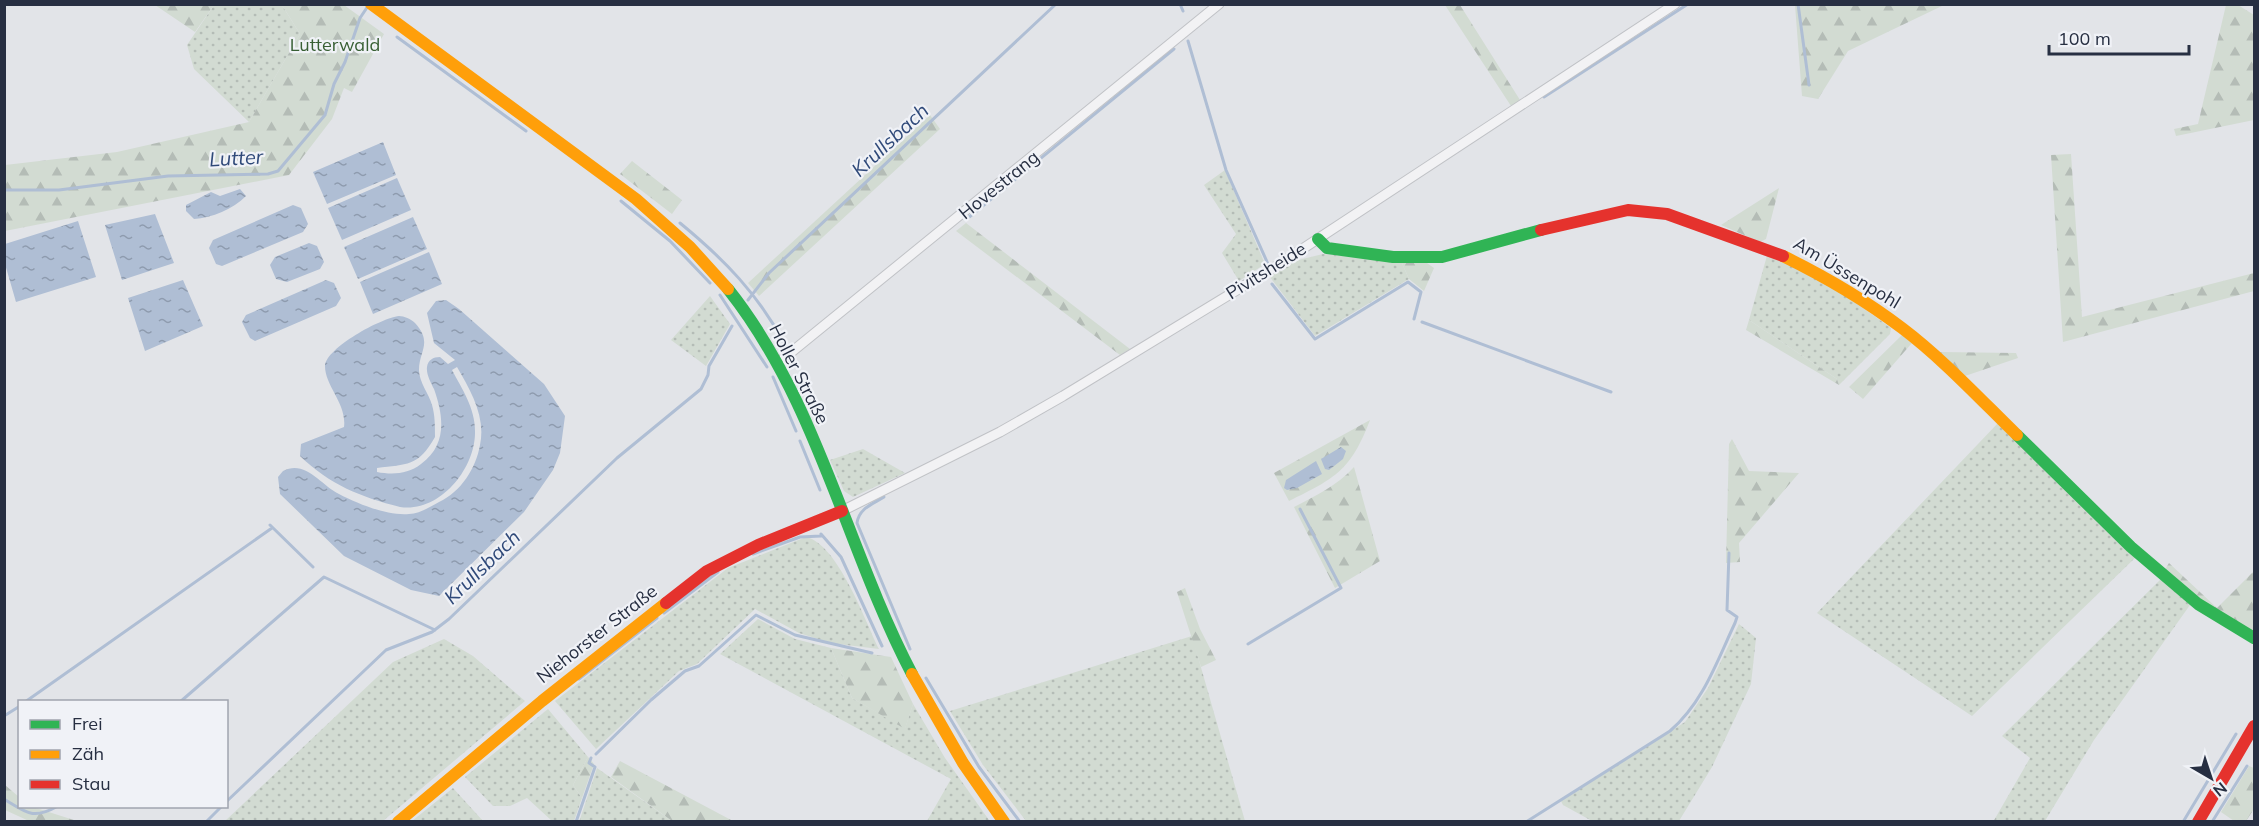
<svg xmlns="http://www.w3.org/2000/svg" width="2259" height="826" font-family="Mulish,sans-serif">
<style>
.grass{fill:url(#grass-dots)}
.forest{fill:url(#forest-firs)}
.water{fill:url(#water-ripples)}
.lines{fill:none;stroke-linecap:round;stroke-linejoin:round}
.stream{stroke:#afbed4;stroke-width:3}
.street-casing{stroke:#c0c2c6;stroke-width:11}
.street{stroke:#f2f2f4;stroke-width:9}
.fast{stroke:#30b455;stroke-width:12}
.slow{stroke:#ff9f0a;stroke-width:12}
.jam{stroke:#e5322d;stroke-width:12}
.labels{text-anchor:middle;stroke-width:4.5;stroke-linejoin:round;paint-order:stroke}
.park-label{font-size:18px;fill:#385f34;stroke:#f0f2f7}
.street-label{font-size:18px;fill:#272f42;stroke:#f0f2f7}
.water-label{font-size:20px;font-style:italic;fill:#2f4979;stroke:#f0f2f7}
</style>
<defs>
<pattern id="grass-dots" width="8" height="8" patternUnits="userSpaceOnUse" patternTransform="scale(1.5)"><rect width="8" height="8" fill="#d2dbd2"/><path d="M2 2h.1M6 6h.1" fill="none" stroke="#b4bcb6" stroke-width="1.8" stroke-linecap="round"/></pattern>
<pattern id="forest-firs" width="22" height="20" patternUnits="userSpaceOnUse" patternTransform="scale(1.5)"><rect width="22" height="20" fill="#d2dbd2"/><path d="M5 1l3.5 6h-7zM16 11l3.5 6h-7z" fill="#b4bcb6"/></pattern>
<pattern id="water-ripples" width="26" height="14" patternUnits="userSpaceOnUse" patternTransform="scale(1.5)"><rect width="26" height="14" fill="#afbed4"/><path d="M2 4q2-2 4 0t4 0M15 11q2-2 4 0t4 0" fill="none" stroke="#8e9bae"/></pattern>
</defs>
<rect width="100%" height="100%" fill="#e2e4e8"/>
<path class="grass" d="M214,5H282L300,34L249,122L194,69L187,45Z
M1225,170L1265,264L1239,281L1222,253L1236,234L1204,185Z
M1768,252L1822,279L1891,328L1890,334L1839,385L1837,379L1749,320Z
M1323,254L1401,261L1409,279L1315,336L1269,276L1294,261Z
M710,296L730,324L706,366L671,340Z
M1998,423L2136,557L1972,716L1817,613Z
M863,449L905,473L853,497L844,491L830,460Z
M806,537C838,544 865,621 879,649L830,643L799,633L755,609L697,664L679,671L596,749L555,701L728,568Z
M2161,579L2190,605L2094,740L2045,821L1993,822L2030,758L2002,736Z
M758,619L795,639L831,648L852,698L905,728L913,704L945,758L989,820L927,821L951,779L720,654Z
M1739,624L1756,638L1751,684L1712,767L1679,821H1592L1563,805L1561,801L1685,722L1708,688Z
M1192,636L1245,821H1026L983,765L950,711Z
M444,639L473,656L525,701L383,821H225L393,662Z
M548,709L588,757L573,785L582,798L574,821H552L527,798L510,806H493L465,777Z
M597,768L672,821L579,822Z
M453,788L483,821H412Z"/>
<path class="forest" d="M155,5L214,4V5L195,32Z
M282,5H344L384,34L352,92L344,88L332,119L289,175L5,231V165L117,152L249,122L300,34Z
M1445,5H1460L1520,100L1511,106Z
M1795,5V4L1944,5L1848,51L1818,99L1802,96Z
M2226,5H2238L2254,15V120L2176,136L2174,129L2198,124Z
M930,115L940,129L759,296L748,283Z
M2071,154L2082,317L2254,273V291L2063,342L2051,155Z
M632,161L682,200L672,214L620,174Z
M1779,188L1766,239L1760,242L1721,225Z
M966,223L1130,349L1120,355L956,231Z
M1401,261L1427,263L1434,268L1424,291L1409,279Z
M1749,320L1837,379L1839,385L1746,330Z
M1902,335L1912,343L1863,399L1849,387Z
M1940,352L2016,353L2018,358L1965,376Z
M1370,420C1351,470 1336,478 1289,501L1274,473Z
M1732,439L1749,471L1799,473L1739,543L1740,562L1726,563L1729,444Z
M1354,467L1380,561L1335,588L1294,507C1315,496 1337,486 1354,467Z
M2169,563L2217,608L2254,571V634L2208,609L2164,571Z
M1185,588L1200,629L1216,660L1201,667L1177,592Z
M831,648L891,657L913,704L905,729L852,698Z
M588,757L594,764L582,798L573,785Z
M620,761L733,821H672L611,777Z
M2249,766L2254,768V809L2246,821H2234L2221,812Z
M5,785L19,797L20,806L33,807L77,821H29L5,810Z"/>
<path class="water" d="M383,142L396,175L327,204L313,172Z
M397,178L411,210L342,240L328,208Z
M240,189L246,196C233,209 212,218 194,219L186,211V205L211,192L220,196Z
M293,205L301,208L308,224L303,232L222,266L216,264L209,248L213,240Z
M155,214L174,263L122,280L105,225Z
M413,217L427,249L358,279L344,247Z
M78,221L96,277L16,302L5,264V244Z
M309,243L317,246L324,262L320,269L287,282L276,279L270,265L275,257Z
M429,252L442,284L373,314L360,282Z
M183,280L203,326L145,351L128,298Z
M326,280L334,283L341,298L336,306L255,341L250,338L242,322L246,315Z
M446,300L459,309L544,384L565,416L560,453L553,470L524,512L439,596L411,590L344,556L280,494L278,477L283,471C305,459 321,485 339,494C358,504 388,516 409,514C419,514 430,507 439,502C461,492 476,468 480,445C486,417 471,391 457,367L452,370C462,389 475,408 475,431C476,468 440,513 400,507C361,497 330,485 300,456L301,444L344,427C347,404 325,386 325,366C326,348 381,318 399,316C404,316 411,319 415,323C433,343 419,351 419,370C419,382 429,394 432,405C435,415 435,426 435,437C418,467 407,464 377,468V472C393,475 408,474 421,464C447,445 444,417 434,389C431,383 426,374 427,367C428,360 433,357 440,357L448,364L455,360L434,343L427,313L436,301Z
M1341,447L1346,451L1343,459L1329,470L1325,469L1321,459Z
M1316,461L1322,474L1297,488L1287,490L1284,488L1286,480Z"/>
<g class="lines">
<path class="stream" d="M1180,4L1183,11
M1798,4L1809,85
M397,37L526,131
M1188,41L1226,170L1268,264
M1544,97L1688,4
M4,190H59L168,176L268,174L278,171L325,115L334,84L345,62L360,18L368,6
M621,201L670,241L710,283
M968,218L1174,49
M680,223C725,260 758,294 786,346
M1272,284L1315,339L1408,282L1421,292L1414,319
M720,295L767,367
M748,300L769,273L1056,4
M1422,322L1611,392
M773,377L796,431
M800,441L820,490
M884,497C873,504 859,508 857,523L910,649
M270,525L313,567
M821,534L841,557L882,646
M753,554L800,537L821,536
M664,613L718,572
M1248,644L1341,588L1300,509
M926,678L979,767L1020,822
M579,679L657,618
M25,702L272,528
M180,702L324,577L435,630
M4,716L20,706
M596,754L651,700L685,671L699,666L756,615L795,635L872,653
M4,799C27,813 33,820 58,806
M226,802L386,650L432,632L449,619L617,458L701,389L708,375L709,366L732,326
M206,822L222,806
M576,822L595,767L589,763L591,758
M1526,822L1670,731C1703,703 1717,661 1735,623L1737,617L1727,610L1729,553
M2183,822L2236,734
M2212,822L2247,766"/>
<defs>
<path id="street" d="M778,363L1219,4
M842,511L1000,432L1063,396L1278,265L1675,4"/>
</defs>
<use href="#street" class="street-casing"/>
<use href="#street" class="street"/>
<path class="fast" d="M1318,239L1327,248L1393,257H1442L1541,230
M728,289C818,402 846,548 912,674
M2017,435L2131,547L2198,604L2254,638"/>
<path class="slow" d="M371,4L636,199L690,247L728,289
M1783,256C1824,276 1865,300 1902,328C1943,359 1980,399 2017,435
M912,674L963,763L1004,822
M398,822L542,701L666,603"/>
<path class="jam" d="M1541,230L1628,210L1667,214L1783,256
M666,603L707,571L758,545L842,511
M2198,822L2254,726"/>
</g>
<g class="labels">
<g class="park-label">
<text x="335" y="51">Lutterwald</text>
</g>
<g class="street-label">
<text transform="translate(999 185) rotate(-39)" y="6">Hovestrang</text>
<text transform="translate(1266 271) rotate(-32)" y="6">Pivitsheide</text>
<text transform="translate(1847 273) rotate(31)" y="6">Am Üssenpohl</text>
<text transform="translate(799 374) rotate(63)" y="6">Holler Straße</text>
<text transform="translate(597 634) rotate(-38)" y="6">Niehorster Straße</text>
</g>
<g class="water-label">
<text transform="translate(890 140) rotate(-43)" y="7">Krullsbach</text>
<text transform="translate(236 158) rotate(-3)" y="7">Lutter</text>
<text transform="translate(482 567) rotate(-44)" y="7">Krullsbach</text>
</g>
</g>
<rect width="2259" height="826" fill="none" stroke="#272f42" stroke-width="12"/>
<rect x="18" y="700" width="210" height="108" fill="#f0f2f7" stroke="#a0a4af" stroke-width="1.5"/>
<rect x="30" y="720" width="30" height="9" fill="#30b455" stroke="#a0a4af" stroke-width="1.5"/>
<text x="72" y="730" font-size="18" fill="#272f42">Frei</text>
<rect x="30" y="750" width="30" height="9" fill="#ff9f0a" stroke="#a0a4af" stroke-width="1.5"/>
<text x="72" y="760" font-size="18" fill="#272f42">Zäh</text>
<rect x="30" y="780" width="30" height="9" fill="#e5322d" stroke="#a0a4af" stroke-width="1.5"/>
<text x="72" y="790" font-size="18" fill="#272f42">Stau</text>
<g transform="translate(2211 778) rotate(141)" stroke="#f0f2f7" stroke-width="4.5" paint-order="stroke">
<path d="M0-4.5L10 22L0 15L-10 22Z" fill="#272f42"/>
<text y="-9" font-size="16" font-weight="bold" text-anchor="middle" fill="#272f42">N</text>
</g>
<path d="M2049 45v9h140v-9" fill="none" stroke="#272f42" stroke-width="3"/>
<text x="2058" y="45" font-size="18" fill="#272f42" stroke="#f0f2f7" stroke-width="4.5" paint-order="stroke">100 m</text>
</svg>
